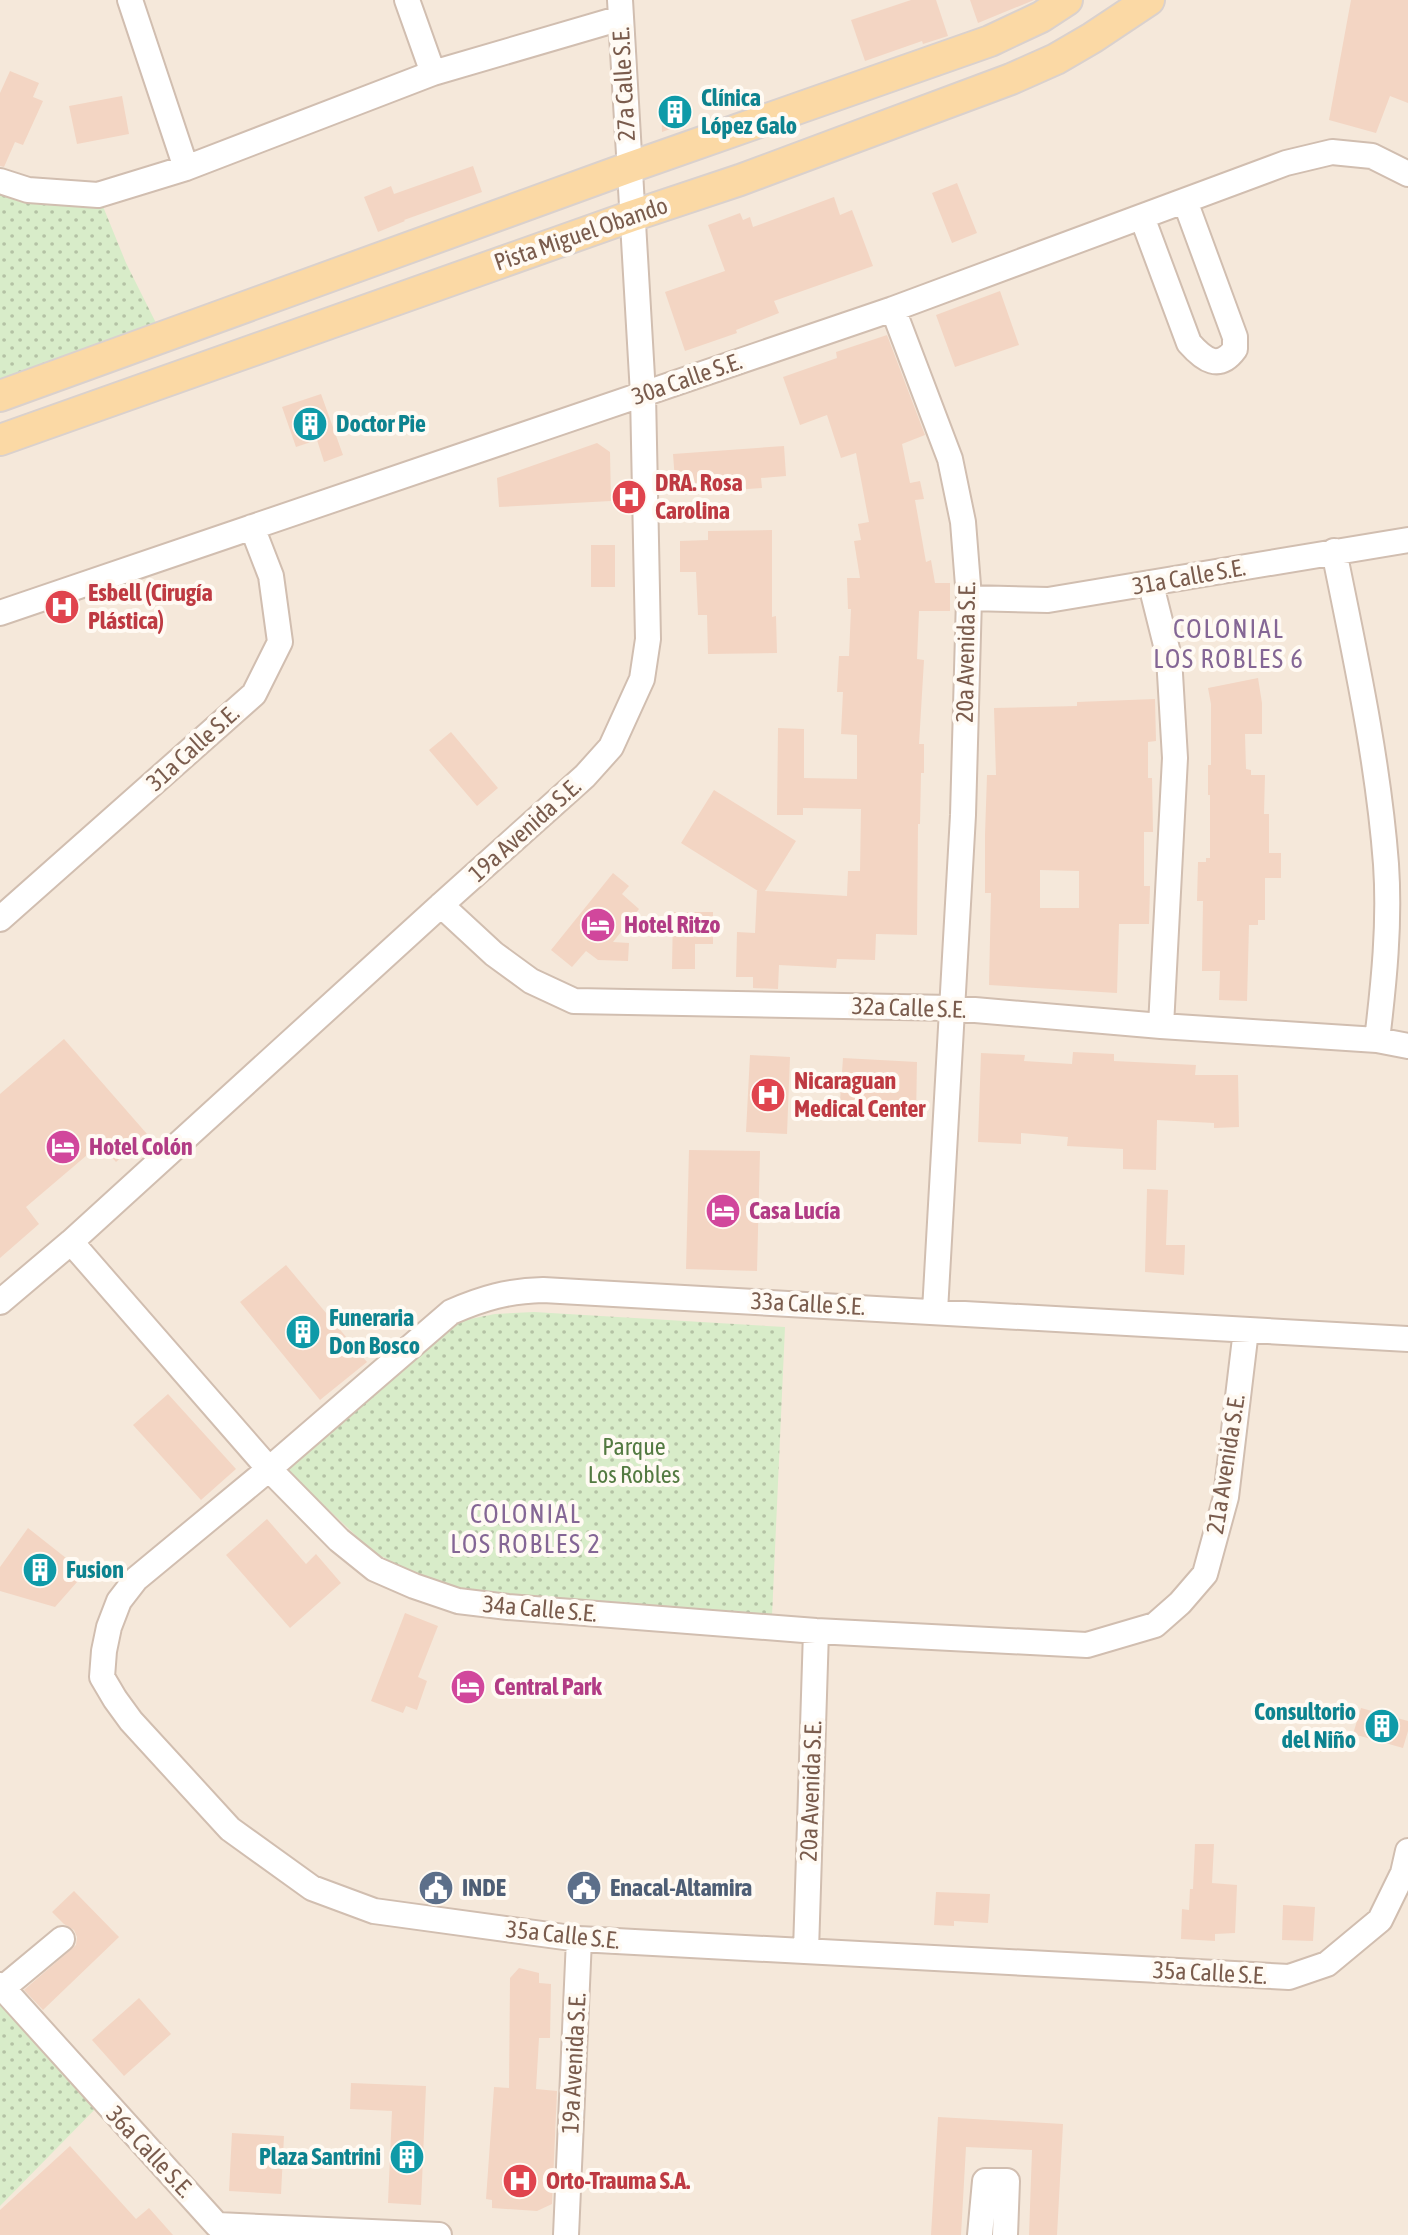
<svg xmlns="http://www.w3.org/2000/svg" width="1408" height="2235" font-family="'Asap Condensed',sans-serif">
<style>
.residential{fill:#f5e8da}
.park{fill:url(#park-dots)}
.building{fill:#f3d5c3;fill-rule:evenodd}
.lines{fill:none;stroke-linecap:round;stroke-linejoin:round}
.minor-casing{stroke:#d1beb0;stroke-width:28}
.major-casing{stroke:#dad1cd;stroke-width:34}
.minor{stroke:#fff;stroke-width:24}
.major{stroke:#fbd9a5;stroke-width:30}
.labels{text-anchor:middle;stroke-width:8;stroke-linejoin:round;paint-order:stroke}
.street-label{font-size:24px;fill:#7a5c4d;stroke:#fffaf3}
.culture-label{font-size:24px;font-weight:bold;fill:#0d838f;stroke:#fffaf3;text-anchor:start}
.health-label{font-size:24px;font-weight:bold;fill:#be3a42;stroke:#fffaf3;text-anchor:start}
.hotel-label{font-size:24px;font-weight:bold;fill:#b23c85;stroke:#fffaf3;text-anchor:start}
.park-label{font-size:24px;fill:#537a41;stroke:#fffaf3}
.service-label{font-size:24px;font-weight:bold;fill:#4e5e75;stroke:#fffaf3;text-anchor:start}
.neighbourhood-label{font-size:26px;letter-spacing:2px;fill:#846695;stroke:#fffaf3}
</style>
<defs>
<pattern id="park-dots" width="8" height="8" patternUnits="userSpaceOnUse" patternTransform="scale(2)"><rect width="8" height="8" fill="#d8ecc9"/><path d="M2 2h.1M6 6h.1" fill="none" stroke="#b4c2a5" stroke-width="1.8" stroke-linecap="round"/></pattern>
</defs>
<rect width="100%" height="100%" fill="#fdf6ec"/>
<path class="residential" d="M0,0H1408V2235H0Z"/>
<path class="park" d="M0,189L102,204L126,263L161,333L0,390Z
M534,1312L785,1327L772,1616L476,1593L443,1584L410,1572L372,1551L287,1470L438,1336L465,1320L495,1314Z
M0,1985L103,2101L0,2206Z"/>
<path class="building" d="M911,0H936L948,36L923,44L922,41L865,61L851,20Z
M970,0H1034L978,23Z
M1351,0H1408V103L1390,96L1376,133L1329,120Z
M10,71L39,83L33,97L43,101L23,145L15,142L4,167L0,166V93Z
M122,96L129,134L77,144L69,106Z
M661,102H689V122L662,132Z
M473,166L482,192L404,220L405,221L378,232L364,197L391,186L394,194Z
M957,183L977,233L952,243L932,193Z
M834,197L840,215L852,210L873,266L774,301L779,313L736,330L737,333L685,351L665,292L725,271L708,225L740,213L743,220L750,217L753,227Z
M1000,291L1019,345L955,367L936,315Z
M887,335L925,435L902,444L910,483L920,481L924,499L915,500L926,562L931,560L935,583H950V611H919L917,659L924,660L919,744H924V773H921L920,824H918L917,935L876,934L875,960L837,959L836,968L779,965L778,989L753,988V977H736L737,932L755,933L757,890L758,891L681,843L714,790L796,841L765,891L847,896L848,871H860L861,809L803,808V815H777L778,728L804,729V778L857,779V735L841,734L843,692H837L839,656H849L851,609H848L847,578H860L854,541L861,540L858,524L869,522L856,453L841,458L827,415L800,425L783,377L837,358L836,352Z
M321,394L343,455L324,462L317,440L296,447L282,407Z
M597,443L610,452L611,501L499,507L497,478Z
M784,446L786,476L761,478L762,488L676,494L673,454Z
M772,530V617L776,616L777,653L708,654L707,615H698L696,572H680V541L708,540V531Z
M591,545H615V587H591Z
M1258,678L1262,703V734H1245L1246,769L1251,770V775H1265L1264,814H1269V853H1281V878H1265V920H1258V925H1249L1247,1001L1219,1000L1220,971H1202L1203,901H1197L1198,862H1206V858H1210V795H1208V765H1211V704L1208,688Z
M1155,699L1156,741L1148,742V778H1152L1153,832H1144V886H1150L1149,924H1119L1117,993L989,985L991,893H985V835L987,775H996L994,708L1077,706V702ZM1040,870L1079,871V908H1040Z
M451,732L498,788L477,806L429,750Z
M613,873L629,886L622,894L639,909L613,942L629,943L628,961L598,960L586,951L572,967L551,950Z
M673,912H713V944H695V969H672Z
M64,1039L147,1134L116,1162L100,1144L26,1207L39,1224L0,1258V1094Z
M1073,1052L1114,1054V1061L1196,1065L1195,1075H1238L1239,1127L1214,1128V1123L1157,1120L1156,1170L1123,1169V1149L1067,1146L1068,1137L1021,1133V1144L978,1142L981,1053L1025,1055L1024,1061L1072,1064Z
M750,1055L790,1057L787,1134L746,1132Z
M843,1058L917,1062L916,1118L839,1116Z
M689,1150L760,1151L757,1271L686,1269Z
M1147,1189L1168,1190L1166,1245H1185L1184,1275L1145,1272Z
M286,1265L367,1362L320,1400L240,1302Z
M168,1394L236,1469L201,1500L133,1425Z
M267,1519L306,1564L316,1554L341,1583L290,1628L226,1555Z
M28,1528L85,1573L55,1607L0,1591V1567Z
M405,1613L438,1626L418,1677L427,1681L417,1710L406,1706L403,1713L371,1701Z
M1361,1708L1408,1721V1731L1403,1748L1353,1734Z
M1195,1844H1214L1212,1883L1237,1885L1235,1933L1215,1934V1941L1181,1939L1182,1909L1189,1910L1190,1889H1193Z
M74,1891L119,1937L43,2010L24,1990L76,1945L77,1937L74,1930L64,1924L52,1912Z
M936,1892L990,1894L988,1923L954,1921V1926L934,1925Z
M1283,1905L1315,1907L1313,1941L1282,1940Z
M519,1968L539,1973V1983L551,1984L550,2038H539L536,2089L557,2091L552,2204L537,2211L492,2208V2200L486,2199L494,2087L509,2088L510,1978Z
M139,1998L171,2034L124,2076L92,2040Z
M351,2083L426,2086L421,2205L388,2203L392,2111L350,2109Z
M938,2117L1063,2124L1057,2235H1029L1032,2150L966,2147L961,2235H931Z
M232,2133L284,2136L281,2194L229,2191Z
M70,2146L136,2219L149,2208L173,2235H0V2210Z"/>
<g class="lines">
<defs>
<path id="minor" d="M130,0L186,168
M407,0L433,73
M0,181L28,190L98,195L186,168L433,73L621,18
M1142,217L1189,343C1204,360 1219,371 1235,349V337L1185,201
M893,309L950,459L963,522L969,598L963,815L935,1311
M1334,551C1355,655 1378,759 1386,864C1390,923 1384,982 1377,1040
M1151,585L1169,657L1175,758L1161,1026
M969,598L1048,600L1408,540
M0,613L893,309L1286,163L1332,152L1372,156L1408,174
M441,905L494,954L531,981L574,1001L952,1008L1161,1026L1377,1040L1408,1046
M0,919L254,694L280,642L271,576L252,527
M71,1242L269,1469L339,1540L375,1569L414,1586L458,1601L508,1607L816,1631L1087,1645L1155,1625L1180,1603L1205,1574L1226,1497L1246,1330
M0,1302L71,1242L441,905L585,776L611,747L642,679L648,639L643,394L620,0
M1408,1339L543,1290C508,1291 483,1298 451,1312L269,1469L136,1579L119,1601L109,1627L104,1651L102,1677L115,1699L131,1721L230,1829L312,1888L374,1911L579,1939L1289,1977L1327,1964L1380,1920L1403,1873L1408,1851
M806,1951L816,1631
M0,1985L217,2225L439,2235
M3,1988L62,1939
M566,2235L579,1939
M980,2235L985,2181H1007L1005,2235"/>
<path id="major" d="M0,396L628,168L990,41L1041,17L1067,0
M0,440L632,216L740,180L1011,79L1056,59L1092,38L1149,0"/>
</defs>
<use href="#minor" class="minor-casing"/>
<use href="#major" class="major-casing"/>
<use href="#minor" class="minor"/>
<use href="#major" class="major"/>
</g>
<defs>
<symbol id="building-disc" viewBox="-11 -11 22 22"><circle r="9.5" fill="#0f9aa8" stroke="#fffaf3"/><path d="M-4-6H4V6H1V3H-1V6H-4ZM-2.5-4.3h1.7v1.8h-1.7ZM.8-4.3h1.7v1.8H.8ZM-2.5-1h1.7V.8h-1.7ZM.8-1h1.7V.8H.8Z" fill="#fff"/></symbol>
<symbol id="hospital-disc" viewBox="-11 -11 22 22"><circle r="9.5" fill="#e0444e" stroke="#fffaf3"/><path d="M-5-5h3v3.5h4V-5h3V5h-3V1.5h-4V5h-3Z" fill="#fff"/></symbol>
<symbol id="hotel-disc" viewBox="-11 -11 22 22"><circle r="9.5" fill="#d1479c" stroke="#fffaf3"/><path d="M-6-4.5h1.5V1H6V5H4.5V3h-9V5H-6ZM-4 0a1.8 1.8 0 1 1 3.6 0ZM.5 0V-2.5h3Q6-2.5 6 0Z" fill="#fff"/></symbol>
<symbol id="civic-disc" viewBox="-11 -11 22 22"><circle r="9.5" fill="#5c6f8a" stroke="#fffaf3"/><path d="M-.6-6.5H3V-4.5H.6V-3L4-1V1h2V6H-6V1h2V-1L-.6-3ZM-1.2 2.5V6h2.4V2.5Z" fill="#fff"/></symbol>
</defs>
<g fill-rule="evenodd">
<use href="#building-disc" x="655" y="92" width="40" height="40"/>
<use href="#building-disc" x="290" y="404" width="40" height="40"/>
<use href="#hospital-disc" x="609" y="477" width="40" height="40"/>
<use href="#hospital-disc" x="42" y="587" width="40" height="40"/>
<use href="#hotel-disc" x="578" y="905" width="40" height="40"/>
<use href="#hospital-disc" x="748" y="1075" width="40" height="40"/>
<use href="#hotel-disc" x="43" y="1127" width="40" height="40"/>
<use href="#hotel-disc" x="703" y="1191" width="40" height="40"/>
<use href="#building-disc" x="283" y="1312" width="40" height="40"/>
<use href="#building-disc" x="20" y="1550" width="40" height="40"/>
<use href="#hotel-disc" x="448" y="1667" width="40" height="40"/>
<use href="#building-disc" x="1362" y="1706" width="40" height="40"/>
<use href="#civic-disc" x="416" y="1868" width="40" height="40"/>
<use href="#civic-disc" x="564" y="1868" width="40" height="40"/>
<use href="#building-disc" x="387" y="2137" width="40" height="40"/>
<use href="#hospital-disc" x="500" y="2161" width="40" height="40"/>
</g>
<g class="labels">
<g class="street-label">
<text transform="translate(624 84) rotate(-93)" y="8">27a Calle S.E.</text>
<text transform="translate(581 234) rotate(-19)" y="8">Pista Miguel Obando</text>
<text transform="translate(687 379) rotate(-19)" y="8">30a Calle S.E.</text>
<text transform="translate(1189 577) rotate(-10)" y="8">31a Calle S.E.</text>
<text transform="translate(966 652) rotate(-89)" y="8">20a Avenida S.E.</text>
<text transform="translate(193 748) rotate(-42)" y="8">31a Calle S.E.</text>
<text transform="translate(525 830) rotate(-42)" y="8">19a Avenida S.E.</text>
<text transform="translate(909 1008) rotate(2)" y="8">32a Calle S.E.</text>
<text transform="translate(808 1304) rotate(3)" y="8">33a Calle S.E.</text>
<text transform="translate(1226 1464) rotate(-81)" y="8">21a Avenida S.E.</text>
<text transform="translate(540 1609) rotate(5)" y="8">34a Calle S.E.</text>
<text transform="translate(811 1791) rotate(-88)" y="8">20a Avenida S.E.</text>
<text transform="translate(563 1935) rotate(6)" y="8">35a Calle S.E.</text>
<text transform="translate(1210 1973) rotate(3)" y="8">35a Calle S.E.</text>
<text transform="translate(574 2063) rotate(-87)" y="8">19a Avenida S.E.</text>
<text transform="translate(150 2152) rotate(47)" y="8">36a Calle S.E.</text>
</g>
<g class="culture-label">
<text x="701" y="106">Clínica<tspan x="701" dy="28">López Galo</tspan></text>
<text x="336" y="432">Doctor Pie</text>
<text x="329" y="1326">Funeraria<tspan x="329" dy="28">Don Bosco</tspan></text>
<text x="66" y="1578">Fusion</text>
<text x="1356" y="1720" text-anchor="end">Consultorio<tspan x="1356" dy="28">del Niño</tspan></text>
<text x="381" y="2165" text-anchor="end">Plaza Santrini</text>
</g>
<g class="health-label">
<text x="655" y="491">DRA. Rosa<tspan x="655" dy="28">Carolina</tspan></text>
<text x="88" y="601">Esbell (Cirugía<tspan x="88" dy="28">Plástica)</tspan></text>
<text x="794" y="1089">Nicaraguan<tspan x="794" dy="28">Medical Center</tspan></text>
<text x="546" y="2189">Orto-Trauma S.A.</text>
</g>
<g class="hotel-label">
<text x="624" y="933">Hotel Ritzo</text>
<text x="89" y="1155">Hotel Colón</text>
<text x="749" y="1219">Casa Lucía</text>
<text x="494" y="1695">Central Park</text>
</g>
<g class="park-label">
<text x="634" y="1455">Parque<tspan x="634" dy="28">Los Robles</tspan></text>
</g>
<g class="service-label">
<text x="462" y="1896">INDE</text>
<text x="610" y="1896">Enacal-Altamira</text>
</g>
<g class="neighbourhood-label">
<text x="1229" y="638">COLONIAL<tspan x="1229" dy="30">LOS ROBLES 6</tspan></text>
<text x="526" y="1523">COLONIAL<tspan x="526" dy="30">LOS ROBLES 2</tspan></text>
</g>
</g>
</svg>
